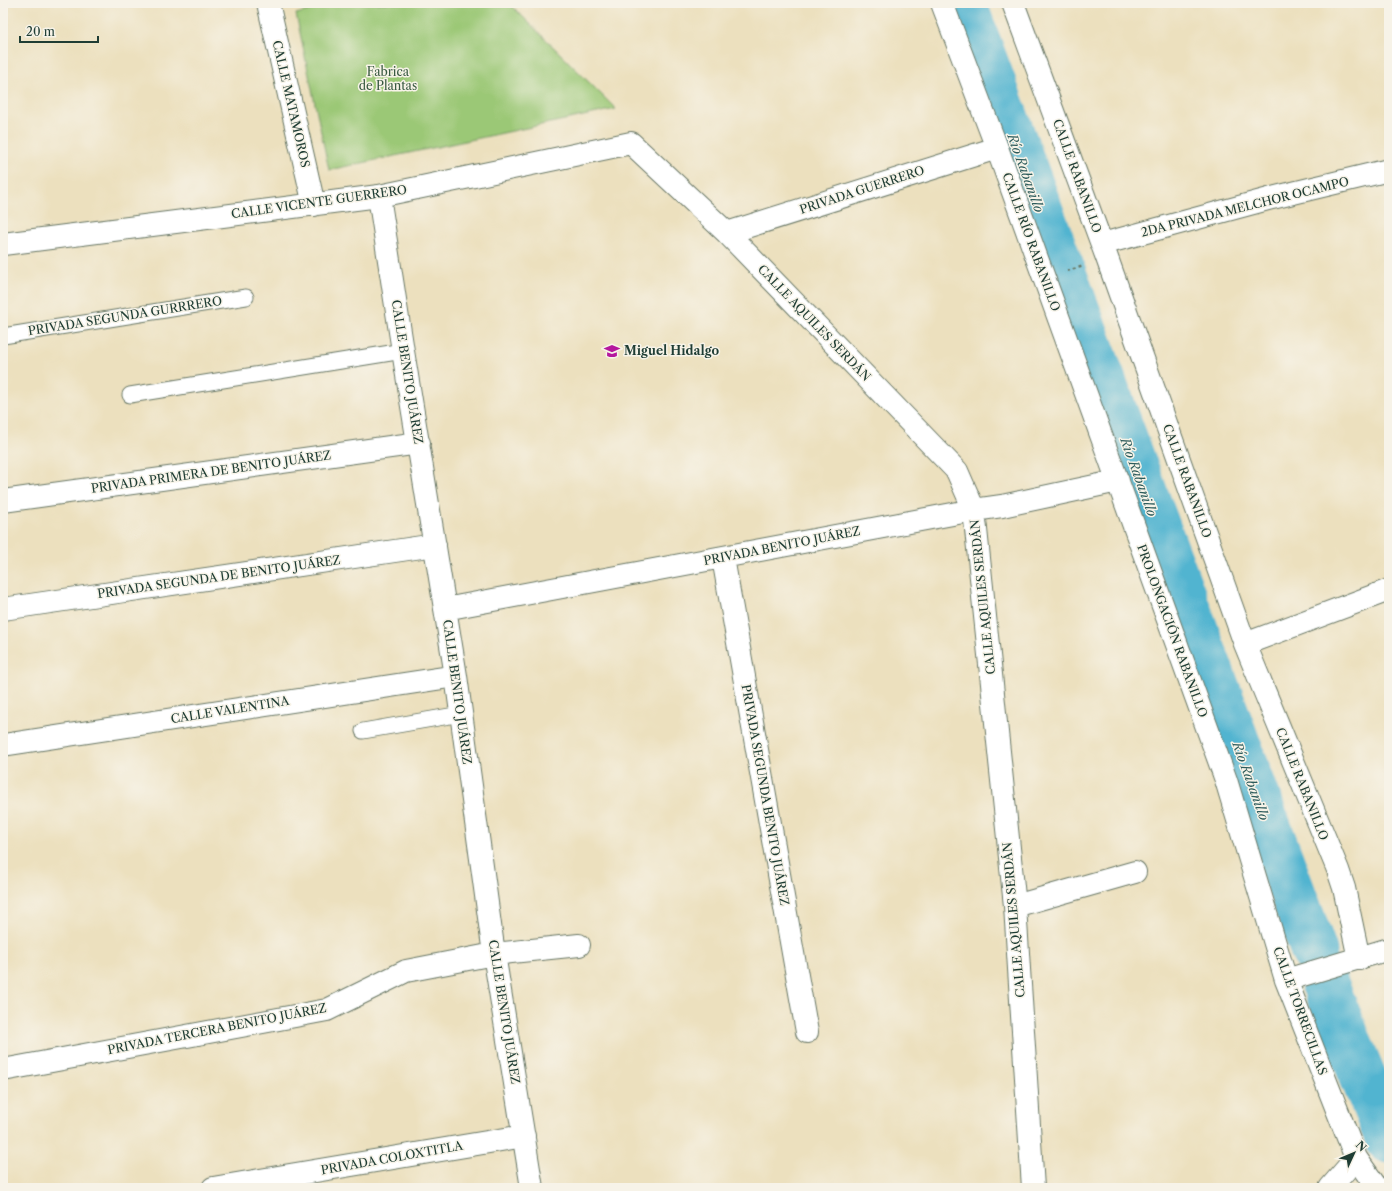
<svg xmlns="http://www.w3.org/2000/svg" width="1392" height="1191" font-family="'Libre Caslon Text',serif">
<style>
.green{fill:#9bc876;stroke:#5d8255}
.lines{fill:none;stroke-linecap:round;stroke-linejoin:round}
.river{stroke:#51b4d0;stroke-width:47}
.service-casing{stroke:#677664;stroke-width:17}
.minor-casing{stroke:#677664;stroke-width:24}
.path{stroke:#677664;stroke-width:2.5;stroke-dasharray:3 3;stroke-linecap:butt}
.service{stroke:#fff;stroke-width:15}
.minor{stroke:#fff;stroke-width:22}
.labels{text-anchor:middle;stroke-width:3;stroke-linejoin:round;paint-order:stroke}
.park-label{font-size:12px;fill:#385941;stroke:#f7f3e8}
.street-label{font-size:12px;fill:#1f3d34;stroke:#f7f3e8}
.poi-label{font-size:12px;font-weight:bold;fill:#1f3d34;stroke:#f7f3e8;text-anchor:start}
.water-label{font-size:13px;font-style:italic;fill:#2c5b5b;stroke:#f7f3e8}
</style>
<rect width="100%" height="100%" fill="#f7f3e8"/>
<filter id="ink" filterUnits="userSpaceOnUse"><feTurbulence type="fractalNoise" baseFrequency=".025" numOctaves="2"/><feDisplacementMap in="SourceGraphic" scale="8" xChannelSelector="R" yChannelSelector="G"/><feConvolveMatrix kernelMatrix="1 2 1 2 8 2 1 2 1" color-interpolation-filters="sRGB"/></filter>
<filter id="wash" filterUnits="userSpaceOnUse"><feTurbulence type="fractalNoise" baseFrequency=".012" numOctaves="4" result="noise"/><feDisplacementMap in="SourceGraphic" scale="16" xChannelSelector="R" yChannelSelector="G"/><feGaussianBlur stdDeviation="0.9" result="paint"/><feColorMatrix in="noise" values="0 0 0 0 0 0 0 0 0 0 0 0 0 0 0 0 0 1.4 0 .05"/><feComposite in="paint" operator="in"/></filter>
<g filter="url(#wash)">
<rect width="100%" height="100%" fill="#ece0be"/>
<path class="green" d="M337,3H509L616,109L329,170L296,14Z"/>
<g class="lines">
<path class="river" d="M963,3L1314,951
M1324,982L1389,1140"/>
</g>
</g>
<g filter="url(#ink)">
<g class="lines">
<defs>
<path id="service" d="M3,336L246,297
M130,395L403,351
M363,731L461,714"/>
<path id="minor" d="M268,3L314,205
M942,3L997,148L1226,780L1286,980L1356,1158L1377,1188
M1013,3L1107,258L1245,644L1338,870L1344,888L1359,959
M379,196L403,351L456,676L494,954L532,1188
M727,233L997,148
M3,244L379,196L631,143L727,233L957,471L974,510L1015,906L1033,1188
M1102,244L1272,198L1389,170
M3,501L419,443
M723,558L807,1032
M3,609L435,545
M445,609L974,510L1002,506L1118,481
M1245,644L1389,590
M3,745L456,676
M1015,906L1135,872
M1286,980L1389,949
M3,1070L327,1010L406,971L494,954L579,945
M213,1188L524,1136
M1330,1188L1356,1158"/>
</defs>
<use href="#service" class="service-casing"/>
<use href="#minor" class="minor-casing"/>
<path class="path" d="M1067,271L1084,266"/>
<use href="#service" class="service"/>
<use href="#minor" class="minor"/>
</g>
</g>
<defs>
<symbol id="school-bare" viewBox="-9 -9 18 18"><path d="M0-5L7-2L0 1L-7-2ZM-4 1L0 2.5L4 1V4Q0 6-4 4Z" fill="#b5179e" stroke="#f7f3e8" stroke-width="2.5" paint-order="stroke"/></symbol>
</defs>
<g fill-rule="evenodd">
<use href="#school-bare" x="601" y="340" width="22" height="22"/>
</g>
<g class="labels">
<g class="park-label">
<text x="388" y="76">Fabrica<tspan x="388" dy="14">de Plantas</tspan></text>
</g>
<g class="street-label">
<text transform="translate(291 104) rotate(77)" y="4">CALLE MATAMOROS</text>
<text transform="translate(1077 176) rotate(70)" y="4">CALLE RABANILLO</text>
<text transform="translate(862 190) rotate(-18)" y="4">PRIVADA GUERRERO</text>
<text transform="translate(319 202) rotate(-8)" y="4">CALLE VICENTE GUERRERO</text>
<text transform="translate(1245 207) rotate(-14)" y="4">2DA PRIVADA MELCHOR OCAMPO</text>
<text transform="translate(1031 242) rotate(70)" y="4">CALLE RÍO RABANILLO</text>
<text transform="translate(125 316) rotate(-9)" y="4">PRIVADA SEGUNDA GURRRERO</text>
<text transform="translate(814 323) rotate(46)" y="4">CALLE AQUILES SERDÁN</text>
<text transform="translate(407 372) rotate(81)" y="4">CALLE BENITO JUÁREZ</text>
<text transform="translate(211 472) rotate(-8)" y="4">PRIVADA PRIMERA DE BENITO JUÁREZ</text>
<text transform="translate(1187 481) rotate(70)" y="4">CALLE RABANILLO</text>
<text transform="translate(782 546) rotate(-11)" y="4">PRIVADA BENITO JUÁREZ</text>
<text transform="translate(219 577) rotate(-8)" y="4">PRIVADA SEGUNDA DE BENITO JUÁREZ</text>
<text transform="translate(983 597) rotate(-96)" y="4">CALLE AQUILES SERDÁN</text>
<text transform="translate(1172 631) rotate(70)" y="4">PROLONGACIÓN RABANILLO</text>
<text transform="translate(457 692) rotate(82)" y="4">CALLE BENITO JUÁREZ</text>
<text transform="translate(230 710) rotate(-9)" y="4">CALLE VALENTINA</text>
<text transform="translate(1302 784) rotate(68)" y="4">CALLE RABANILLO</text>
<text transform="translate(765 795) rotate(80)" y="4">PRIVADA SEGUNDA BENITO JUÁREZ</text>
<text transform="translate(1014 920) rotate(-95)" y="4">CALLE AQUILES SERDÁN</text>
<text transform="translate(1300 1011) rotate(70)" y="4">CALLE TORRECILLAS</text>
<text transform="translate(504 1012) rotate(81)" y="4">CALLE BENITO JUÁREZ</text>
<text transform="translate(217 1029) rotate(-11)" y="4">PRIVADA TERCERA BENITO JUÁREZ</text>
<text transform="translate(392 1158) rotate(-10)" y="4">PRIVADA COLOXTITLA</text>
</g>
<g class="poi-label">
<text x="624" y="355">Miguel Hidalgo</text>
</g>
<g class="water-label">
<text transform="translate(1026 173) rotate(70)" y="5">Río Rabanillo</text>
<text transform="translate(1139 477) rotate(70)" y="5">Río Rabanillo</text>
<text transform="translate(1251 781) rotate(70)" y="5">Río Rabanillo</text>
</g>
</g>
<rect width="1392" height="1191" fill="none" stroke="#f7f3e8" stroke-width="16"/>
<g transform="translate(1354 1153) rotate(46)" stroke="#f7f3e8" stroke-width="3" paint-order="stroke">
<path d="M0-3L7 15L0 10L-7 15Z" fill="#1f3d34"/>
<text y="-6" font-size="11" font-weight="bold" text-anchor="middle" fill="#1f3d34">N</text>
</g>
<path d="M20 36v6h78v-6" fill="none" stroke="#1f3d34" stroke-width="2"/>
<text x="26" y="36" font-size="12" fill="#1f3d34" stroke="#f7f3e8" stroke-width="3" paint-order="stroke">20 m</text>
</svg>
